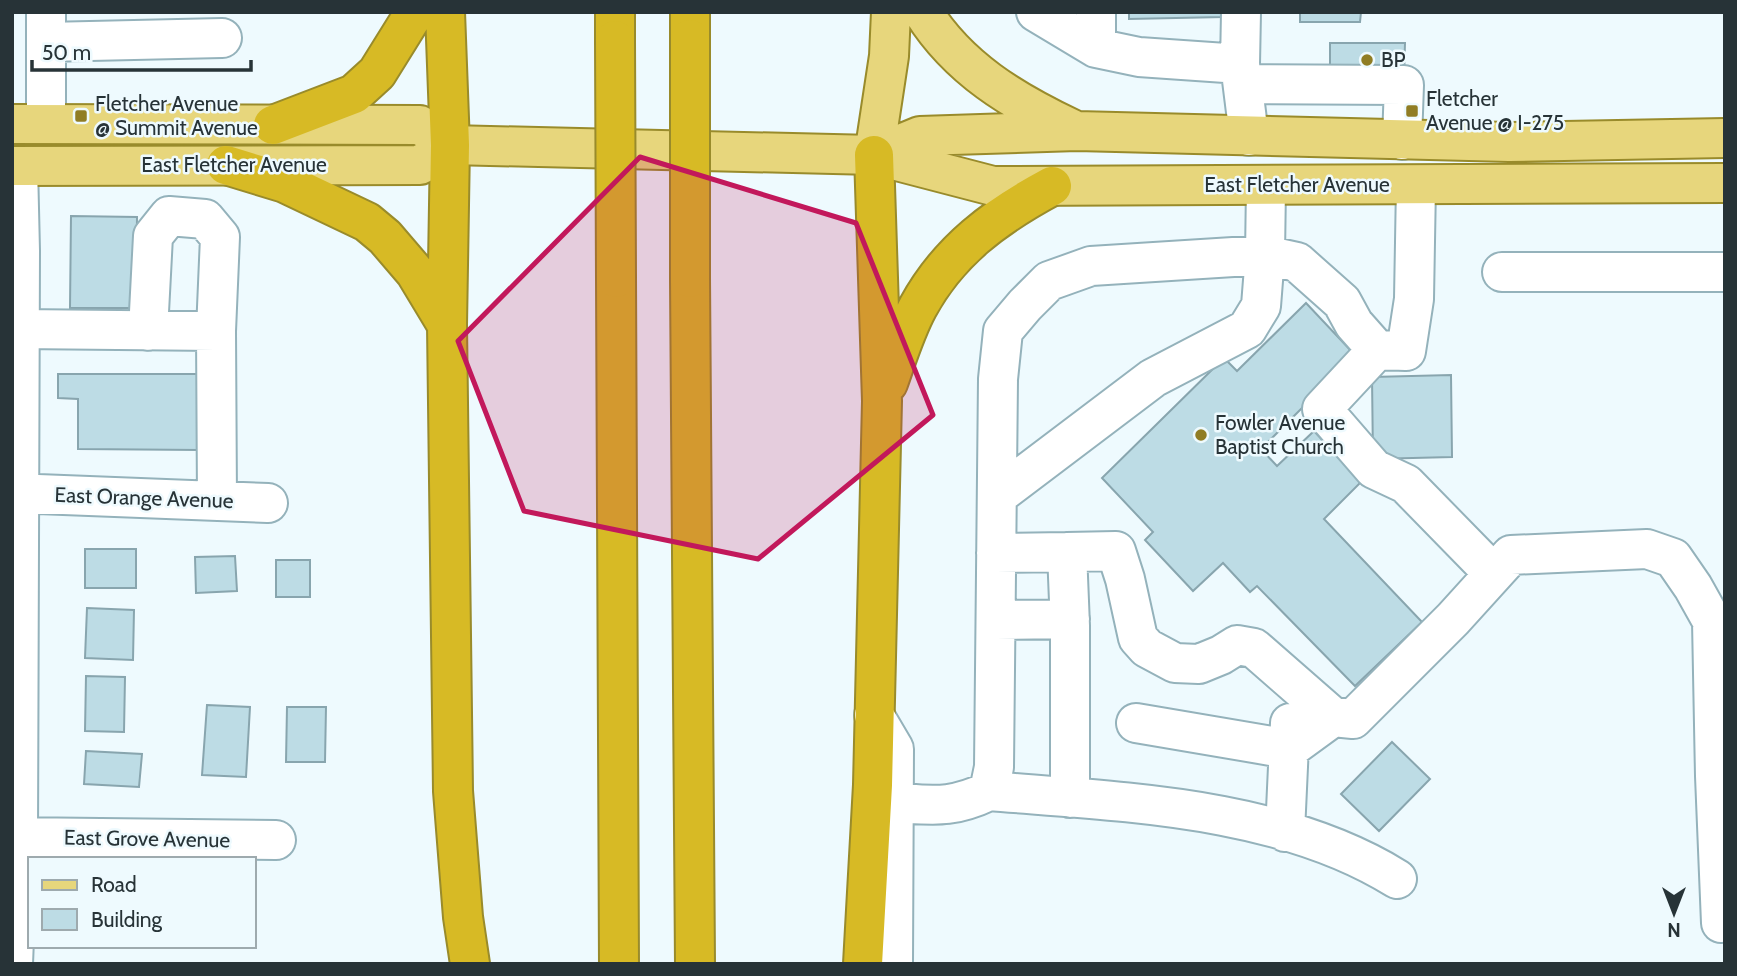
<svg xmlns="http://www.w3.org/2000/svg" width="1737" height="976" font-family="Cabin,sans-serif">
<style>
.building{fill:#bddce5;stroke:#88a5ae;stroke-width:2}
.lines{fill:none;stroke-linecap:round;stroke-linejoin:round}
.minor-casing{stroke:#94b2bb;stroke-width:42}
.major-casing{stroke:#998b2b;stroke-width:42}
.highway-casing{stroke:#998b2b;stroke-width:42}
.minor{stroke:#fff;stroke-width:38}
.major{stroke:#e7d67c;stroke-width:38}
.highway{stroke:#d7ba25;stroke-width:38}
.highway-bridge-casing{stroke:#998b2b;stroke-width:42;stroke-linecap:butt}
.highway-bridge{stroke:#d7ba25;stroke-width:38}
.marked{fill:#c2185b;fill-opacity:0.2;stroke:#c2185b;stroke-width:5;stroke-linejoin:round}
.poi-dot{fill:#907d24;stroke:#eefafe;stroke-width:2.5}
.labels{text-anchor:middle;stroke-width:5;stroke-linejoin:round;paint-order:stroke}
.poi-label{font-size:21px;fill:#273337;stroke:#eefafe;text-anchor:start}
.street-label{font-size:21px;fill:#273337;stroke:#eefafe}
</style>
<rect width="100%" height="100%" fill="#eefafe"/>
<path class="building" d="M1129,12H1223V17L1129,19Z
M1300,12H1361L1360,22H1300Z
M1330,43H1405L1404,78L1330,77Z
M71,216L137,217L136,308H70Z
M1306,303L1355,355L1261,449L1277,466L1314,431L1361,482L1324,519L1422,622L1355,686L1257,586L1250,592L1223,563L1193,591L1145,540L1153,532L1102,478L1224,358L1237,371Z
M58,374H201L200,450L78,449V399L58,398Z
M1451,375L1452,457L1373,459L1372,377Z
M85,549H136V588H85Z
M235,556L237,591L196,593L195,557Z
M276,560H310V597H276Z
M87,608L134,610L133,660L85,658Z
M86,676L125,677L124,732L85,731Z
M207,705L250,707L246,777L202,775Z
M287,707H326L325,762H286Z
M1392,742L1430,779L1379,831L1341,794Z
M86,751L142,754L139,787L84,784Z"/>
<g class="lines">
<defs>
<path id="minor" d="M46,12V124
M1036,12L1096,48
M1096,12V48L1139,57L1240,64
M1241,12L1240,64L1249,136
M46,42L222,38
M1244,84L1404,85L1402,140
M1502,272H1725
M20,329L216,331
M148,331L153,236L169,216L205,219L220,237L216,331L217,501
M1377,350L1322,409L1374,469L1406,484L1493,573
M12,493L268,503
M997,496L1153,378L1247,329L1261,306L1265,255L1266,186
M996,553L1067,552
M996,620L1070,619
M874,715L894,749L893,964
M1136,723L1289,749L1333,717
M989,791C1122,802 1280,806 1397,879
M1070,798V626L1067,552L1116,551L1125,579L1138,638L1147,648L1175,663L1199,664L1221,655L1237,645L1254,648L1333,717L1353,719L1453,619L1511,555L1647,549L1673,558L1693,587L1712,621L1715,776L1721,923
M894,803C934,805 951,809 989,791L994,767L998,379L1003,331L1025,305L1049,281L1091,266L1265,255L1297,262L1342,302L1354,324L1377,350L1406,351L1414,299L1416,185
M1285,832L1290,723
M12,837L276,840
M13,964L18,837L20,251L18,166"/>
<path id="major" d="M923,12C959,69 1013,101 1072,129
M12,124L420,125L450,145L874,155L993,186L1725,183
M874,155L920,136L1077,131L1509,142L1725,138
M874,155L889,56L891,12
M12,166L420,165L450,145"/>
<path id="highway" d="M445,12L450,145L447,325L453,791L463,917L470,964
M690,12V39
M615,40V12
M273,125L354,94L377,73L415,12
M226,165L285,183L367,222L385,237L415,272L447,325
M616,278L619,964
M690,278L695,964
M888,383C897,358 905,331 918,307C949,250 996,216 1052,186
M863,964L873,785L882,401L874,155"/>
</defs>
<use href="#minor" class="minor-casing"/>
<use href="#major" class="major-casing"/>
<use href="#highway" class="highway-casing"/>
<use href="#minor" class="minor"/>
<use href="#major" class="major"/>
<use href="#highway" class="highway"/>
<defs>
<path id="highway-bridge" d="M690,39V278
M615,40L616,278"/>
</defs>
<use href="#highway-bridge" class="highway-bridge-casing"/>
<use href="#highway-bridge" class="highway-bridge"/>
</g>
<path class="marked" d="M640,157L856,223L933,415L758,559L524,511L458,341Z"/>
<g class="poi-dot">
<circle cx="1367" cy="60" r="7"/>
<rect x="1405" y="104" width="14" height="14" rx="3.5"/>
<rect x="74" y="109" width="14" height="14" rx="3.5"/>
<circle cx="1201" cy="435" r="7"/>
</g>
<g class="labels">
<g class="poi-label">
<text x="1381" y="67">BP</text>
<text x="1426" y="106">Fletcher<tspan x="1426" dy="24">Avenue @ I-275</tspan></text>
<text x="95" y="111">Fletcher Avenue<tspan x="95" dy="24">@ Summit Avenue</tspan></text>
<text x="1215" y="430">Fowler Avenue<tspan x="1215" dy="24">Baptist Church</tspan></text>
</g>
<g class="street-label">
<text x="234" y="172">East Fletcher Avenue</text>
<text x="1297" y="192">East Fletcher Avenue</text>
<text transform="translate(144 498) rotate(2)" y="7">East Orange Avenue</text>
<text transform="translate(147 839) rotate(1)" y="7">East Grove Avenue</text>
</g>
</g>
<rect width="1737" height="976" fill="none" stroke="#273337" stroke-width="28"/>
<rect x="28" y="857" width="228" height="91" fill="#eefafe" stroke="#9eaaae" stroke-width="2"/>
<rect x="42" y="880" width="35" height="10" fill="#e7d67c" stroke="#9eaaae" stroke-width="2"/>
<text x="91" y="892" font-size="21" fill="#273337">Road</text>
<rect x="42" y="909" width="35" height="21" fill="#bddce5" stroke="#9eaaae" stroke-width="2"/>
<text x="91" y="927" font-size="21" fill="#273337">Building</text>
<g transform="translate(1674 913) rotate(180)" stroke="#eefafe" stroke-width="5" paint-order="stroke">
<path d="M0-5L12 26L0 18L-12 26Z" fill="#273337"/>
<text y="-10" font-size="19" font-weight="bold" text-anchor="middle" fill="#273337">N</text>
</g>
<path d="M32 60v10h219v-10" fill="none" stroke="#273337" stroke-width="3.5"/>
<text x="42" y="60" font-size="21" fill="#273337" stroke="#eefafe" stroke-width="5" paint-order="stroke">50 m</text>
</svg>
